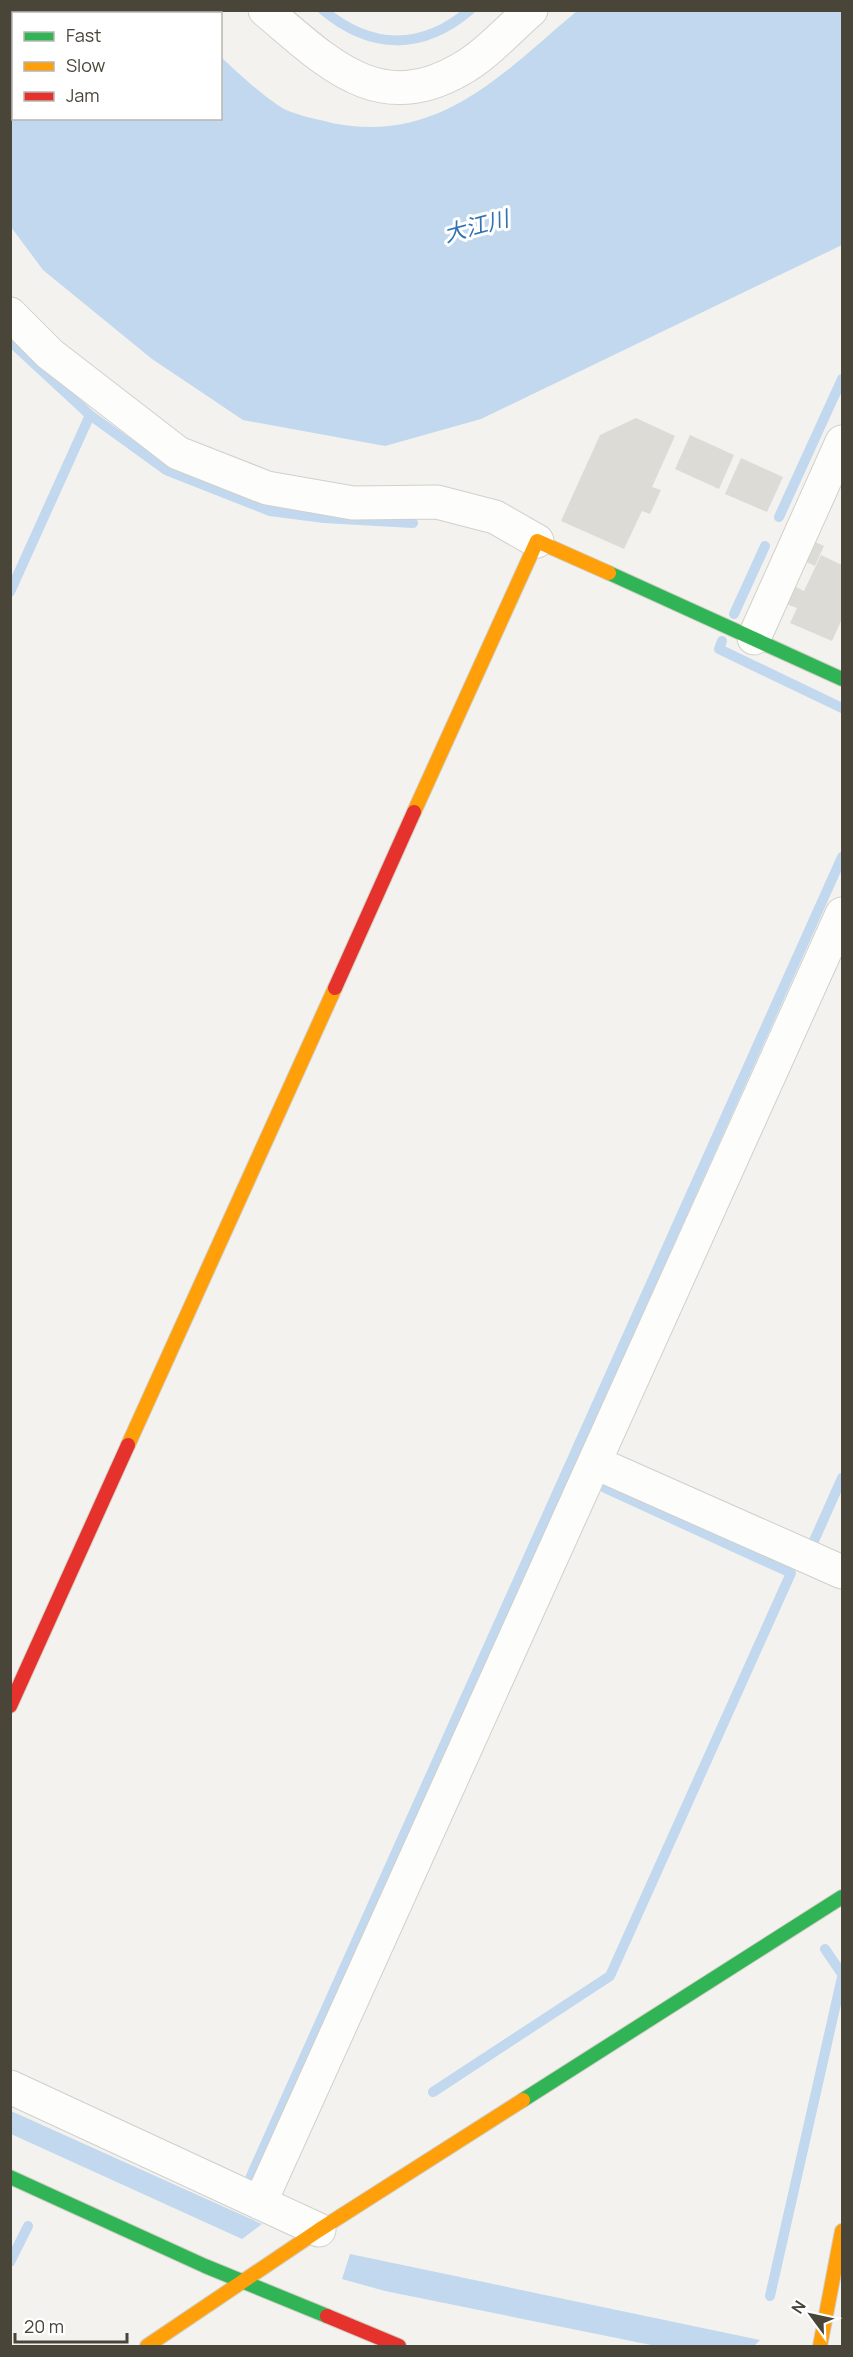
<svg xmlns="http://www.w3.org/2000/svg" width="853" height="2357" font-family="Manrope,'Noto Sans JP',sans-serif">
<style>
.water{fill:#c1d8ef}
.lines{fill:none;stroke-linecap:round;stroke-linejoin:round}
.stream{stroke:#c1d8ef;stroke-width:10}
.building{fill:#dddbd6}
.street-casing{stroke:#d1d0cb;stroke-width:35}
.fast-casing{stroke:#d2cfc5;stroke-width:16}
.slow-casing{stroke:#d2cfc5;stroke-width:16}
.jam-casing{stroke:#d2cfc5;stroke-width:16}
.street{stroke:#fdfdfc;stroke-width:33}
.fast{stroke:#30b455;stroke-width:14}
.slow{stroke:#ff9f0a;stroke-width:14}
.jam{stroke:#e5322d;stroke-width:14}
.labels{text-anchor:middle;stroke-width:6;stroke-linejoin:round;paint-order:stroke}
.water-label{font-size:22px;font-style:italic;fill:#3473b3;stroke:#fff}
</style>
<rect width="100%" height="100%" fill="#f3f2ee"/>
<path class="water" d="M168,11L171,13L14,14V118H220L221,57C238,73 264,97 284,109C299,116 317,119 332,123C439,145 503,73 577,11H842V245L481,419L385,446L243,420L152,359L43,270L11,227V11Z
M11,2111L262,2224L242,2239L11,2134Z
M350,2254L760,2340L754,2346H656L385,2291L342,2279Z"/>
<g class="lines">
<path class="stream" d="M323,10C371,50 422,51 470,10
M10,341L90,415
M779,517L842,379
M10,592L90,415L166,470L270,511L324,518L413,523
M734,614L765,546
M722,641L719,649L842,708
M813,1543L842,1478
M825,1949L842,1974
M433,2092L610,1976L791,1573L605,1488
M251,2176L842,857
M10,2262L28,2226
M770,2296L842,1977"/>
</g>
<path class="building" d="M636,418L675,436L652,487L661,490L650,514L642,511L624,549L561,521L600,435Z
M690,435L734,455L719,489L675,469Z
M741,458L783,477L767,512L725,494Z
M811,540L824,546L815,566L802,560Z
M821,555L842,565V619L832,641L790,623L797,608L786,604L794,586L804,591Z"/>
<g class="lines">
<defs>
<path id="street" d="M265,10C326,61 378,118 461,69C486,55 509,29 531,10
M10,314L50,354L178,453L267,488L353,503L437,502L495,517L537,541
M754,638L842,442
M596,1463L842,1572
M10,2087L319,2230
M260,2203L842,914"/>
<path id="fast" d="M609,573L842,679
M523,2100L842,1897
M10,2177L205,2266L327,2316"/>
<path id="slow" d="M414,812L537,541L609,573
M128,1445L335,988
M147,2346L319,2230L523,2100
M820,2346L842,2231"/>
<path id="jam" d="M335,988L414,812
M10,1706L128,1445
M327,2316L399,2346"/>
</defs>
<use href="#street" class="street-casing"/>
<use href="#fast" class="fast-casing"/>
<use href="#slow" class="slow-casing"/>
<use href="#jam" class="jam-casing"/>
<use href="#street" class="street"/>
<use href="#fast" class="fast"/>
<use href="#slow" class="slow"/>
<use href="#jam" class="jam"/>
</g>
<g class="labels">
<g class="water-label">
<text transform="translate(476 226) rotate(-15)" y="8">大江川</text>
</g>
</g>
<rect width="853" height="2357" fill="none" stroke="#4a4539" stroke-width="24"/>
<rect x="12" y="12" width="210" height="108" fill="#ffffff" stroke="#b7b5b0" stroke-width="1.5"/>
<rect x="24" y="32" width="30" height="9" fill="#30b455" stroke="#b7b5b0" stroke-width="1.5"/>
<text x="66" y="42" font-size="18" fill="#4a4539">Fast</text>
<rect x="24" y="62" width="30" height="9" fill="#ff9f0a" stroke="#b7b5b0" stroke-width="1.5"/>
<text x="66" y="72" font-size="18" fill="#4a4539">Slow</text>
<rect x="24" y="92" width="30" height="9" fill="#e5322d" stroke="#b7b5b0" stroke-width="1.5"/>
<text x="66" y="102" font-size="18" fill="#4a4539">Jam</text>
<g transform="translate(811 2315) rotate(303)" stroke="#ffffff" stroke-width="4.5" paint-order="stroke">
<path d="M0-4.5L10 22L0 15L-10 22Z" fill="#4a4539"/>
<text y="-9" font-size="16" font-weight="bold" text-anchor="middle" fill="#4a4539">N</text>
</g>
<path d="M15 2333v9h112v-9" fill="none" stroke="#4a4539" stroke-width="3"/>
<text x="24" y="2333" font-size="18" fill="#4a4539" stroke="#ffffff" stroke-width="4.5" paint-order="stroke">20 m</text>
</svg>
